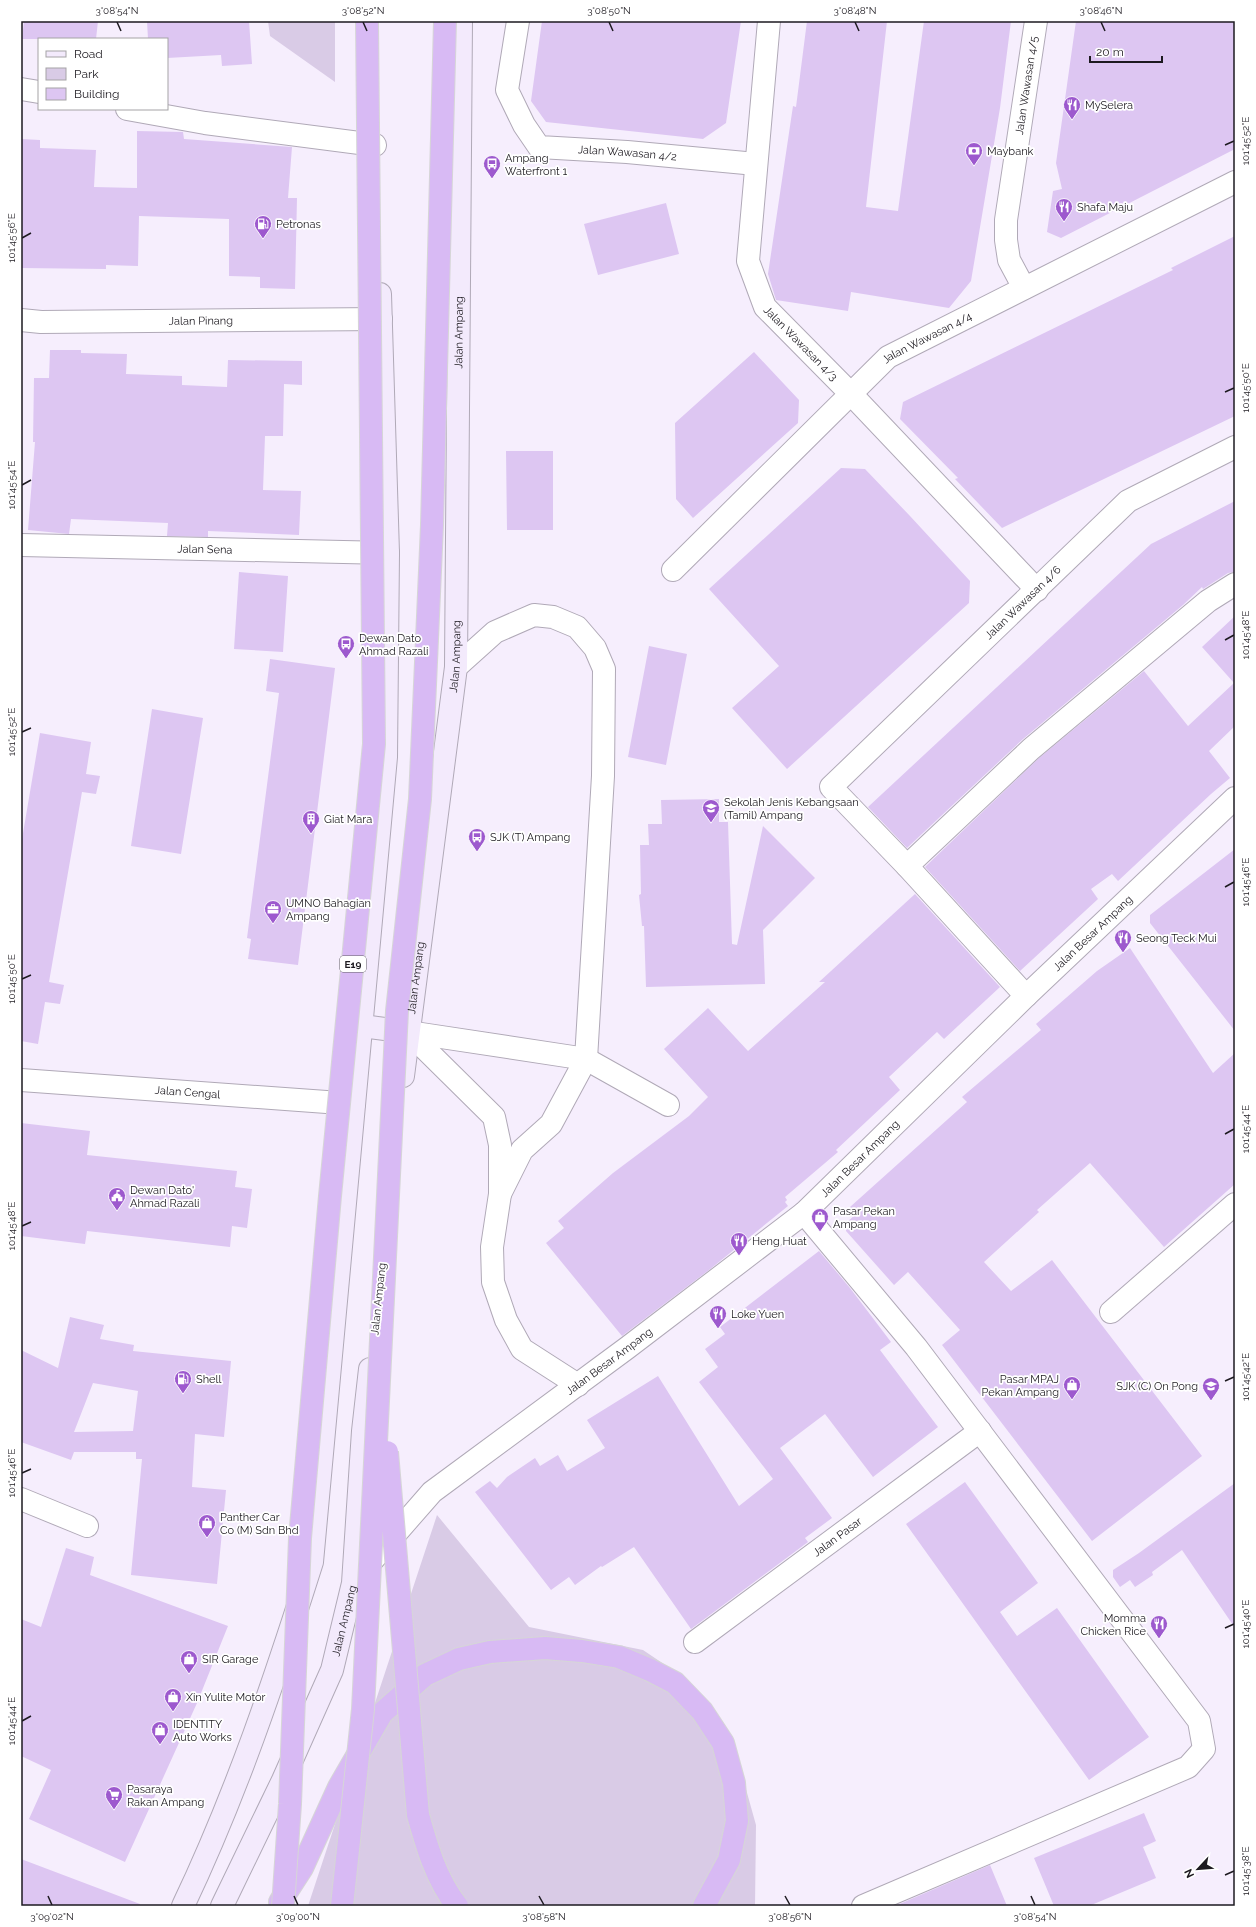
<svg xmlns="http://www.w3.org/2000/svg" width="1256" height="1927" font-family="Raleway,sans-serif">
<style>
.green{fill:#d9cbe6}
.building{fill:#ddc6f2;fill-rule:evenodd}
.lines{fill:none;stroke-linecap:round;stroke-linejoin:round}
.minor-casing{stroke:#b0a9b7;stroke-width:24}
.tertiary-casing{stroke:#b0a9b7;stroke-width:24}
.secondary-casing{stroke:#b0a9b7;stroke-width:24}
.motorway-casing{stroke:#d6d6d7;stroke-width:24}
.minor{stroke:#fff;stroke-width:22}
.tertiary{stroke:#fff;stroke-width:22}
.secondary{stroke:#f3eafc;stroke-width:22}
.motorway{stroke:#d8baf4;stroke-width:22}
.motorway-bridge-casing{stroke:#d6d6d7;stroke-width:24;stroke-linecap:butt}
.motorway-bridge{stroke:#d8baf4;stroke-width:22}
.ticks{fill:none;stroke:#1d1a20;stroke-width:1.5}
.labels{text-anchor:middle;stroke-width:3.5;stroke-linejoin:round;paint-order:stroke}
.shield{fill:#fff;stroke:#615f63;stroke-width:1}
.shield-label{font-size:10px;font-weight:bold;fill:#1d1a20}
.street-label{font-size:11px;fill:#1d1a20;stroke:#fff}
.poi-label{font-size:11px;fill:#1d1a20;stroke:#fff;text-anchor:start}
.neatline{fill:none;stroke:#1d1a20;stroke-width:1.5}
.ticks-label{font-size:10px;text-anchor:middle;fill:#1d1a20}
</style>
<rect width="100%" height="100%" fill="#f6eefd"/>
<path class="green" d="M268,21H335V82L270,36Z
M437,1515L529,1627L643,1650L686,1679L737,1757L756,1825L755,1906H308Z"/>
<path class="building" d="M24,21H98L96,39H22Z
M147,21H249L252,64L222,66L221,55L167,58V39H148Z
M542,21H741L726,123L703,139L546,122L531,101Z
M807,21H887L866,207L898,211L924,21H1011L1000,108L971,281L949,308L851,292L848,311L776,300L768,274L793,106L796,107Z
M1076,21H1235V149L1061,238L1047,232L1053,191L1062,189L1056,163Z
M137,131L183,132L184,139L292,147L288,198H297L295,289L260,288V277L229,276V219L139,216L138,266L106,265V269L21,268V139L40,140V148L96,150L94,187L137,188Z
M666,203L679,254L598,275L584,224Z
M1235,236V416L1002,528L955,479L958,478L900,419L903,402L1173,270L1171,268Z
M50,350H81V353L127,354L126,374L182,376V385L227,387L228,360L302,361V385L284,384L283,436H265L263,490L301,491L299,535L208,531V537L167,536L168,523L71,519L69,534L28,530L35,442H33L34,378H49Z
M754,352L799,400L798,423L693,518L676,499L675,423Z
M506,451H553V530H507Z
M841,468L865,469L910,516L970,581L969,603L787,769L732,708L779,666L709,589Z
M1235,501V572L1228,573L1203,589L1202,587L1183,605L1023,739L907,848L868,807L1151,544Z
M239,572L288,576L283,652L234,649Z
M1235,616V726L1209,751L1230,778L1211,794L1118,881L1112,874L1091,889L1098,899L1020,971L925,867L1039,758L1144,671L1188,726L1234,683L1202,647Z
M649,646L687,654L666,765L628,757Z
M270,659L335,668L298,965L248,959L251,939L247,938L279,693L266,691Z
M152,709L203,718L181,854L131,846Z
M40,733L91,742L86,774L100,776L96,794L82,792L49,982L64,985L60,1004L45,1002L38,1044L21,1041V845Z
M719,799V822H728L732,944L737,945L763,826L815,878L763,930L765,984L646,987L644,926H642L639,895L641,894L640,845H649L648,824H662L661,800Z
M1235,849V1031L1150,923V915Z
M915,894L1000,987L944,1039L937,1032L889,1077L900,1090L836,1150L838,1152L785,1197L787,1200L785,1202L788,1206L709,1270L622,1336L546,1243L564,1228L558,1221L613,1173L689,1116L708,1097L664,1049L708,1008L748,1051L825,982H819Z
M1130,948L1213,1073L1235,1053V1184L1164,1247L1090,1163L1037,1210L1039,1212L984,1262L1011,1291L1052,1260L1202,1456L1092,1541L942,1345L960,1330L908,1272L894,1285L846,1231V1223L856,1214L850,1207L967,1102L962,1097L1041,1030L1036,1024L1097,971Z
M21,1123L90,1131L87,1155L237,1171L235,1187L252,1189L247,1228L232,1226L230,1247L87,1231L85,1244L21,1236Z
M819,1251L850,1288L891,1342L880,1350L938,1427L873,1477L825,1414L780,1448L832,1518L805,1538L808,1542L691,1629L634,1547L602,1567L601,1566L575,1585L569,1577L551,1590L475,1492L490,1481L497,1488L507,1477L535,1458L540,1466L558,1455L567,1471L605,1448L587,1420L658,1376L739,1506L773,1479L699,1382L718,1367L705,1349L725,1334L720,1327Z
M70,1317L104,1325L100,1339L134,1345L133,1351L231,1361L224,1437L195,1434L192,1487L226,1490L217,1584L131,1575L142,1459H136V1452H74L71,1460L21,1442V1350L58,1368ZM93,1383L138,1391L133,1431L74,1432Z
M965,1482L1038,1583L1000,1612L1017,1636L1057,1608L1149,1737L1089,1780L906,1524Z
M1235,1483V1628L1182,1550L1152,1572L1153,1575L1135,1587L1130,1580L1120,1587L1113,1577V1570L1139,1553Z
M66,1548L94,1557L90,1575L228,1626L197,1703L125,1862L29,1819L51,1770L21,1756V1619L41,1627Z
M1144,1813L1156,1841L1143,1847L1156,1878L1089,1906H1054L1034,1858Z
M21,1859L140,1904V1906H21Z
M990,1865L1007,1906H895Z"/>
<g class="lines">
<defs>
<g id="minor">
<path id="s1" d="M518,21L507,90L524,125L539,147L627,152L756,164"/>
<path id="s2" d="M769,21L748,261L765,307L852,395L1037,590"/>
<path d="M21,89L39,92"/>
<path d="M127,109L205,123L375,145"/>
<path id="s3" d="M1024,288L1009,260L1006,240V220L1036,21"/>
<path id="s4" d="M21,320L41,322L381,319"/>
<path id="s5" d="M21,545L388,553"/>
<path id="s6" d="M673,570L888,357L1235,182"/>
<path d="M456,667L495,632L534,615L553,617L577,627L595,648L604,669L603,776L586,1059L551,1124L522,1150L500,1194"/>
<path d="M907,866L1031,749L1208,601L1235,584"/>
<path id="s7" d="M1026,996L907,866L831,787L1128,501L1235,447"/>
<path d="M408,1032L494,1117L500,1145V1194L492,1247L493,1282L506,1320L522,1349L578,1385"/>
<path d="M408,1032L586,1059L668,1105"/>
<path id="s8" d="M21,1080L354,1104"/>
<path d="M804,1213L916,1347L1199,1721L1204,1749L1188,1767L863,1906"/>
<path d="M1111,1312L1235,1204"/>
<path d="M21,1499L87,1526"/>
<path id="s9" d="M695,1642L980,1431"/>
</g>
<g id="tertiary">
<path id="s10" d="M363,1571L432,1492L627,1348L804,1213L1026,996L1235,798"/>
</g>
<g id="secondary">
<path d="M362,1026L408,1032"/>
<path id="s11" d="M403,1076L456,667L461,21"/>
<path d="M183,1906C236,1795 275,1679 312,1562L386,757L388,553L380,294"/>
<path id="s12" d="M222,1906L283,1780L332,1670L353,1583L363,1431L370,1369"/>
</g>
<path id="motorway" d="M280,1902L302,1868L339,1787L382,1713L425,1675L459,1659L490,1652L545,1648L582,1651L619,1657L650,1670L675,1683L702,1711L723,1743L734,1783L737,1821L729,1860L704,1906"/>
</defs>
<use href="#minor" class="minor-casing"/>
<use href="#tertiary" class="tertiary-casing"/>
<use href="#secondary" class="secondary-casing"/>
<use href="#motorway" class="motorway-casing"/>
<use href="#minor" class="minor"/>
<use href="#tertiary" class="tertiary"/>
<use href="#secondary" class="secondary"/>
<use href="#motorway" class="motorway"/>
<defs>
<path id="motorway-bridge" d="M387,1452L418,1815C427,1847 436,1879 457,1906
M283,1906L290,1804L300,1538L330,1196L374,744L367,21
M342,1906L363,1709L397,1011L420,799L432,525L445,21"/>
</defs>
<use href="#motorway-bridge" class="motorway-bridge-casing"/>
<use href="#motorway-bridge" class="motorway-bridge"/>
</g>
<path class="ticks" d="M117,22L121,31M363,22L367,31M609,22L613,31M855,22L859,31M1101,22L1105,31M1225,145L1234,141M22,238L31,233M1225,392L1234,388M22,485L31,480M1225,640L1234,635M22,732L31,728M1225,887L1234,882M22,979L31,975M1225,1134L1234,1129M22,1226L31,1222M1225,1381L1234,1377M22,1473L31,1469M1225,1628L1234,1624M22,1721L31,1716M1225,1875L1234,1871M48,1896L52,1905M294,1896L298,1905M539,1896L544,1905M785,1896L790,1905M1031,1896L1035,1905"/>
<defs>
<symbol id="restaurant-pin" viewBox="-11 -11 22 30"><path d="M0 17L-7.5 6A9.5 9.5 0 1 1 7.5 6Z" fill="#9d59ce" stroke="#fff"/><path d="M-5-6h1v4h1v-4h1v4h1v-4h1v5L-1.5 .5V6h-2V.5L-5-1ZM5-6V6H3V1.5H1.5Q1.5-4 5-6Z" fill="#fff"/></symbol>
<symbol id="bank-pin" viewBox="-11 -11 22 30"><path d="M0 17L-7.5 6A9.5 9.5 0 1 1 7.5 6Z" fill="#9d59ce" stroke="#fff"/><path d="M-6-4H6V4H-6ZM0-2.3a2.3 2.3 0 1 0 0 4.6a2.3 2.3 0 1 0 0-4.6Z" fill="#fff"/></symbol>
<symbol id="bus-pin" viewBox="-11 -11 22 30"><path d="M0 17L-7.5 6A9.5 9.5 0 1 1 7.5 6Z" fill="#9d59ce" stroke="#fff"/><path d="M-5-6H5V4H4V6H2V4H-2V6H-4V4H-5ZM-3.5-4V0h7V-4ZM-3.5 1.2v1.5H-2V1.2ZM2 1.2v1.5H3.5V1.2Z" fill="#fff"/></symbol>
<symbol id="fuel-pin" viewBox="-11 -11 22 30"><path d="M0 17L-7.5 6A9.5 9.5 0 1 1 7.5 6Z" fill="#9d59ce" stroke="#fff"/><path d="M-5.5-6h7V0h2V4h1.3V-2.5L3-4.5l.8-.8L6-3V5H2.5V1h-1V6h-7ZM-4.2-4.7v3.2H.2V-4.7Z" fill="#fff"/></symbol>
<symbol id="school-pin" viewBox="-11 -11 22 30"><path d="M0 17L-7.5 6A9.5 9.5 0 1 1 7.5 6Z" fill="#9d59ce" stroke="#fff"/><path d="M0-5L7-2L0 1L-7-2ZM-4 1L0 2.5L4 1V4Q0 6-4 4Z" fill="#fff"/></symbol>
<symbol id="building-pin" viewBox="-11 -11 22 30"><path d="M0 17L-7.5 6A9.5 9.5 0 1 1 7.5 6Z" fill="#9d59ce" stroke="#fff"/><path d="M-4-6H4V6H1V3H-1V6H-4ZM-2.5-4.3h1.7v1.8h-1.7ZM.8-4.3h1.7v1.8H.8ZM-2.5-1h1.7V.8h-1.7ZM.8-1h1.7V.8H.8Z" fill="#fff"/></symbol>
<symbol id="office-pin" viewBox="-11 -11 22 30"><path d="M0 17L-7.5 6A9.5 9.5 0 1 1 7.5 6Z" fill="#9d59ce" stroke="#fff"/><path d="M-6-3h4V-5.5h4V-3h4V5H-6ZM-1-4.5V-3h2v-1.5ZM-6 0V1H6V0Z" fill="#fff"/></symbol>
<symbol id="civic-pin" viewBox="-11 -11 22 30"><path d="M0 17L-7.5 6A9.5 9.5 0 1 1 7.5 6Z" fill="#9d59ce" stroke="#fff"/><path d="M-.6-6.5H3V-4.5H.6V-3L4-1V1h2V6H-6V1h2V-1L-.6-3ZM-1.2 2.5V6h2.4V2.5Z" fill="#fff"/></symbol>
<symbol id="shop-pin" viewBox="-11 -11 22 30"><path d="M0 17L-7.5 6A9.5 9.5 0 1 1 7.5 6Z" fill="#9d59ce" stroke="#fff"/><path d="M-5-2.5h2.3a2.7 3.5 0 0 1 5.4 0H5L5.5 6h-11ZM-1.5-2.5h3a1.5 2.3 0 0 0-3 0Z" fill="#fff"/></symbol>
<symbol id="supermarket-pin" viewBox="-11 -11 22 30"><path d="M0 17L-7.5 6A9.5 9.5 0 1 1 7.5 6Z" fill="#9d59ce" stroke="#fff"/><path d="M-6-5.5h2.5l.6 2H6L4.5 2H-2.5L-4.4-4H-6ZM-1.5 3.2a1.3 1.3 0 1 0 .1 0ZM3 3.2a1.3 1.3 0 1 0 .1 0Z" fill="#fff"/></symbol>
</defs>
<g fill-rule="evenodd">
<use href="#restaurant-pin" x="1062" y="95" width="20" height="27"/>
<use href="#bank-pin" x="964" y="141" width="20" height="27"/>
<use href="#bus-pin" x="482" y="154" width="20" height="27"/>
<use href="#restaurant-pin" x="1054" y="197" width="20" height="27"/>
<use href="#fuel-pin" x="253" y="214" width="20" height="27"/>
<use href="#bus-pin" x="336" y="634" width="20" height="27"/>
<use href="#school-pin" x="701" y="798" width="20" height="27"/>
<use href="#building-pin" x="301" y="809" width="20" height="27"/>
<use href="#bus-pin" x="467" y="827" width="20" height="27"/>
<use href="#office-pin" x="263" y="899" width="20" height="27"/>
<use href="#restaurant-pin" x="1113" y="928" width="20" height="27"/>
<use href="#civic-pin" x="107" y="1186" width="20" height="27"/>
<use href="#shop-pin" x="810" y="1207" width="20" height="27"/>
<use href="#restaurant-pin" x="729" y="1231" width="20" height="27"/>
<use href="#restaurant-pin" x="708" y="1304" width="20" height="27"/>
<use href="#fuel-pin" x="173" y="1369" width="20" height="27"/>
<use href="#shop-pin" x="1062" y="1375" width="20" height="27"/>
<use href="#school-pin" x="1201" y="1376" width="20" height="27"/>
<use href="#shop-pin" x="197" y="1513" width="20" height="27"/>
<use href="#restaurant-pin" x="1149" y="1614" width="20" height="27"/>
<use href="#shop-pin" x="179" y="1649" width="20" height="27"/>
<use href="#shop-pin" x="163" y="1687" width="20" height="27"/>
<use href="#shop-pin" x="150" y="1720" width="20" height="27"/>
<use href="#supermarket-pin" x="104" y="1785" width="20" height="27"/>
</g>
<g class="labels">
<rect class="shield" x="340" y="956" width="26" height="16" rx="3"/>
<g class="shield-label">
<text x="353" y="968">E19</text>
</g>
<g class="street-label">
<text dy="4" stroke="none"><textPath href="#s3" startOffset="208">Jalan Wawasan 4/5</textPath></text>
<text dy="4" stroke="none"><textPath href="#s1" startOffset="224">Jalan Wawasan 4/2</textPath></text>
<text dy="4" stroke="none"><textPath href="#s4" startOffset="180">Jalan Pinang</textPath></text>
<text dy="4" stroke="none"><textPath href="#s11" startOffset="747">Jalan Ampang</textPath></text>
<text dy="4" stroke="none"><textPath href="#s6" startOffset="346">Jalan Wawasan 4/4</textPath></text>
<text dy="4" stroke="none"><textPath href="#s2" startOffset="341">Jalan Wawasan 4/3</textPath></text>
<text dy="4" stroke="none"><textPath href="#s5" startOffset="184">Jalan Sena</textPath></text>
<text dy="4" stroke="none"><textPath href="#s7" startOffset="552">Jalan Wawasan 4/6</textPath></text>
<text dy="4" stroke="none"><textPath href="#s11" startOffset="423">Jalan Ampang</textPath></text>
<text dy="4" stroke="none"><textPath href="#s10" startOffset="972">Jalan Besar Ampang</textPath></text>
<text dy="4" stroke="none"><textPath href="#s11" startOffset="99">Jalan Ampang</textPath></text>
<text dy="4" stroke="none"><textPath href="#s8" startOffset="167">Jalan Cengal</textPath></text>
<text dy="4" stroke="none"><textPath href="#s10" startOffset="648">Jalan Besar Ampang</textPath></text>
<text transform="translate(378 1299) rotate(-84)" y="4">Jalan Ampang</text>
<text dy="4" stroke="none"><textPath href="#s10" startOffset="325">Jalan Besar Ampang</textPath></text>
<text dy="4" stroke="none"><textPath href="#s9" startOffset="177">Jalan Pasar</textPath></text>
<text dy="4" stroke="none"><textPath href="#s12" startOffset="311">Jalan Ampang</textPath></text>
</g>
<g class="poi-label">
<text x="1085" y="109">MySelera</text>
<text x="987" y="155">Maybank</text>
<text x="505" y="162">Ampang<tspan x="505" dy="13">Waterfront 1</tspan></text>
<text x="1077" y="211">Shafa Maju</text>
<text x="276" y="228">Petronas</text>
<text x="359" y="642">Dewan Dato<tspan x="359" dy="13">Ahmad Razali</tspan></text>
<text x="724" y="806">Sekolah Jenis Kebangsaan<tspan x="724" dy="13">(Tamil) Ampang</tspan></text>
<text x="324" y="823">Giat Mara</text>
<text x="490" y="841">SJK (T) Ampang</text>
<text x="286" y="907">UMNO Bahagian<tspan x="286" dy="13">Ampang</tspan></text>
<text x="1136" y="942">Seong Teck Mui</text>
<text x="130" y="1194">Dewan Dato'<tspan x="130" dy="13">Ahmad Razali</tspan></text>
<text x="833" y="1215">Pasar Pekan<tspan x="833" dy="13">Ampang</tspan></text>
<text x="752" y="1245">Heng Huat</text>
<text x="731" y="1318">Loke Yuen</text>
<text x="196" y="1383">Shell</text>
<text x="1059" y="1383" text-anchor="end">Pasar MPAJ<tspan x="1059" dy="13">Pekan Ampang</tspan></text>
<text x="1198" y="1390" text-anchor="end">SJK (C) On Pong</text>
<text x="220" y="1521">Panther Car<tspan x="220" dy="13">Co (M) Sdn Bhd</tspan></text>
<text x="1146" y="1622" text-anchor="end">Momma<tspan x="1146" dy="13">Chicken Rice</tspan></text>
<text x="202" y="1663">SIR Garage</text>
<text x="186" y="1701">Xin Yulite Motor</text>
<text x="173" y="1728">IDENTITY<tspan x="173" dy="13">Auto Works</tspan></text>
<text x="127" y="1793">Pasaraya<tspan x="127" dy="13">Rakan Ampang</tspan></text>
</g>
</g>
<rect width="1256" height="1927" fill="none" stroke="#ffffff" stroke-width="44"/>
<rect x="38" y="38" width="130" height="72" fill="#ffffff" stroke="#a5a3a6"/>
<rect x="46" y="51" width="20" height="6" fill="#f3eafc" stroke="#a5a3a6"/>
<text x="74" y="58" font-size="12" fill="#1d1a20">Road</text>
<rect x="46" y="68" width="20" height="12" fill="#d9cbe6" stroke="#a5a3a6"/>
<text x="74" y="78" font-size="12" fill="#1d1a20">Park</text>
<rect x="46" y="88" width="20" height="12" fill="#ddc6f2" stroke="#a5a3a6"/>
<text x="74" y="98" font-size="12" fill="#1d1a20">Building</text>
<g transform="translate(1198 1869) rotate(244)" stroke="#ffffff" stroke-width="3" paint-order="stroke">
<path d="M0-3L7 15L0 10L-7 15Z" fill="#1d1a20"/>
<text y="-6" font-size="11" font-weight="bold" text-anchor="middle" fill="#1d1a20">N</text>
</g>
<path d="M1090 56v6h72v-6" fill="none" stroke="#1d1a20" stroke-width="2"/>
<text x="1096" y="56" font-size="12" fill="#1d1a20" stroke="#ffffff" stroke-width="3" paint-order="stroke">20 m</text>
<rect x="22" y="22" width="1212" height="1883" class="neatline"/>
<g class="ticks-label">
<text x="117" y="14">3°08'54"N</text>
<text x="363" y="14">3°08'52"N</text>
<text x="609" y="14">3°08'50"N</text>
<text x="855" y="14">3°08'48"N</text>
<text x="1101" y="14">3°08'46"N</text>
<text transform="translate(1245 141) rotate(-90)" y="4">101°45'52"E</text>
<text transform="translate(11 238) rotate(-90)" y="4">101°45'56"E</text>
<text transform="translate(1245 388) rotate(-90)" y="4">101°45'50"E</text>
<text transform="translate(11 485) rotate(-90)" y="4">101°45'54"E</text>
<text transform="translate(1245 635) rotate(-90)" y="4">101°45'48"E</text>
<text transform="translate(11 732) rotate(-90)" y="4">101°45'52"E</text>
<text transform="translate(1245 882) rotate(-90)" y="4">101°45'46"E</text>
<text transform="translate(11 979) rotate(-90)" y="4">101°45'50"E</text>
<text transform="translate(1245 1129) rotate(-90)" y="4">101°45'44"E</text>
<text transform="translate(11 1226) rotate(-90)" y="4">101°45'48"E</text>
<text transform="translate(1245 1377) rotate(-90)" y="4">101°45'42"E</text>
<text transform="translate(11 1473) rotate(-90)" y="4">101°45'46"E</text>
<text transform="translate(1245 1624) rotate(-90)" y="4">101°45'40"E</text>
<text transform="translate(11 1721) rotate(-90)" y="4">101°45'44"E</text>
<text transform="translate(1245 1871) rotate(-90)" y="4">101°45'38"E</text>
<text x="52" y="1920">3°09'02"N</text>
<text x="298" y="1920">3°09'00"N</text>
<text x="544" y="1920">3°08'58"N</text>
<text x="790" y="1920">3°08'56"N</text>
<text x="1035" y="1920">3°08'54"N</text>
</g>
</svg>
